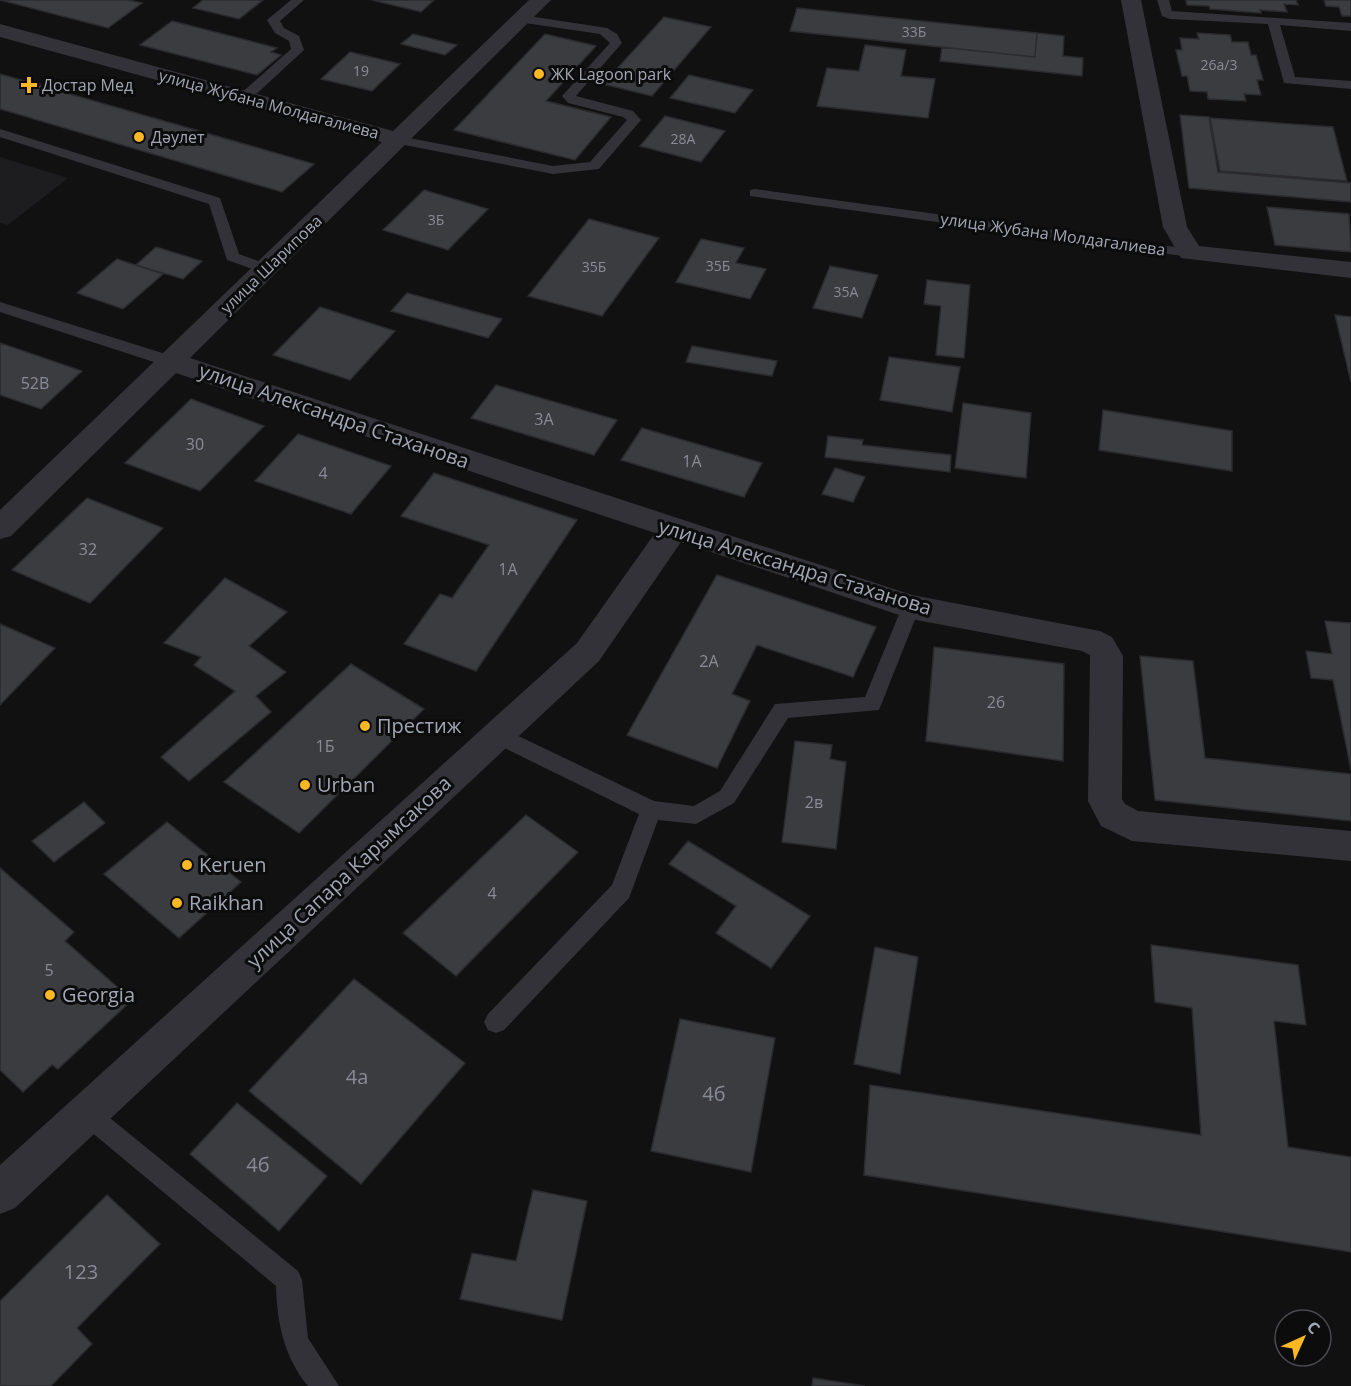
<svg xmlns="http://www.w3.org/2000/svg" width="1351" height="1386" font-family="'Open Sans',sans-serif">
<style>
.built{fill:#1d1d1f}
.building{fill:#3b3c40;stroke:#2b2b2f;stroke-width:1.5}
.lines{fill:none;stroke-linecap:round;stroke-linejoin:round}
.service{fill:#323238;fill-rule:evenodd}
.minor{fill:#323238;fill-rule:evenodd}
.poi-dot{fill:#f8b723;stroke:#0c0c0d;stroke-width:2}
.labels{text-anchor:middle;stroke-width:6;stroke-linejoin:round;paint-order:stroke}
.far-number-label{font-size:14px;fill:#888c97}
.far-poi-label{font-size:16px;fill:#a2a7b4;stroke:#0c0c0d;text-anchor:start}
.far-street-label{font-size:16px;fill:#a2a7b4;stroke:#0c0c0d}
.number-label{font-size:16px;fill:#888c97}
.street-label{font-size:20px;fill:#a2a7b4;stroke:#0c0c0d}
.poi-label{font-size:20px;fill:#a2a7b4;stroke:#0c0c0d;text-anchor:start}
.near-number-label{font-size:20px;fill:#888c97}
</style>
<rect width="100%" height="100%" fill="#111112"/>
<path class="built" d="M0,157L68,178L8,225L0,223Z"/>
<path class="building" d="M0,0H128L142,3L108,28Z
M203,0H263L239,19L193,8Z
M372,0H434L421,12Z
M1186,0H1296L1298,5L1284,4L1287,12L1260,10L1261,13L1210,9L1209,6L1187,5Z
M1324,0H1351V16H1342L1339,7L1326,6Z
M797,8L1037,33L1035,57L790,31Z
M664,17L711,27L652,96L603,84Z
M172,21L277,48L271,52L281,55L257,75L140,45Z
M1037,33L1064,36L1063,56L1083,58L1082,76L940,61L942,47L1035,57Z
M1197,33L1230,35L1232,42H1248L1251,55H1256L1263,80H1257L1261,95L1244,94L1246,101L1208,99L1207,92L1190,91L1187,76H1182L1176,50H1182L1180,38L1199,39Z
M413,34L457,45L445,55L401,44Z
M545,34L596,46L546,101L611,117L575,160L454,130Z
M865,45L906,50L901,76L935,79L928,118L817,106L827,68L859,71Z
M350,52L400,64L372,91L321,79Z
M0,74L314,164L282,192L0,109Z
M689,75L753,90L735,113L670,98Z
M1180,115L1209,117L1218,172L1351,183V202L1189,188Z
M665,116L725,131L701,162L640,146Z
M1210,118L1333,127L1347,181L1220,171Z
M424,190L488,209L448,250L383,230Z
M1267,207L1349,214L1351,252L1275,245Z
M589,219L659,238L602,316L528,296Z
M701,239L744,248L736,263L766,269L750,299L676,282Z
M156,247L202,261L183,279L136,265Z
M117,259L163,274L123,309L77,293Z
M830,266L878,275L862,318L813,308Z
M927,280L970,285L964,358L936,355L941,306L924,304Z
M407,293L502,319L488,338L391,311Z
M320,307L395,331L350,380L273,355Z
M1335,315L1351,317V382Z
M0,343L82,371L41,409L0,395Z
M692,346L777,361L772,376L686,362Z
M889,357L960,367L952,412L880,400Z
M496,385L617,420L594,455L471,418Z
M191,399L264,426L200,491L125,463Z
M963,403L1031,413L1026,478L955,468Z
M1103,410L1232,431V471L1099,450Z
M642,428L762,463L744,497L621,460Z
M298,434L391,466L351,514L255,481Z
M828,436L863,440L862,445L951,455L950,472L825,457Z
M835,468L865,477L853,502L822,494Z
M434,473L577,520L476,671L404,644L440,594L452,598L489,545L401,516Z
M87,498L163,528L90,603L12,570Z
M717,575L876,627L853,677L757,645L732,694L750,701L717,768L627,735Z
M225,578L287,612L249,646L286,672L256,696L271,712L189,781L161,757L235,691L194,665L201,657L164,643Z
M1325,621L1351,623V770L1333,680L1311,678L1306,651L1332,654Z
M0,624L55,648L0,705Z
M934,647L1064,664L1063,761L926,741Z
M1140,656L1193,661L1205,758L1351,774V821L1155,800Z
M351,664L424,709L299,833L224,782Z
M795,741L832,745L830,759L846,762L836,849L782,842Z
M84,802L105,823L54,862L32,841Z
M526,815L578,852L456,976L403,933Z
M167,822L241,882L179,938L104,874Z
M688,841L810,916L771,968L716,933L736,906L669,864Z
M0,868L74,932L65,941L132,1000L58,1069L52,1065L23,1092L0,1070Z
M1151,945L1298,965L1306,1025L1274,1021L1288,1147L1351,1157V1252L864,1175L870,1085L1201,1135L1192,1008L1155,1002Z
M875,947L918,957L900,1074L854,1064Z
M354,979L465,1063L361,1184L249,1091Z
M680,1019L775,1038L751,1172L651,1151Z
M237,1103L327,1176L279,1231L190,1154Z
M533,1190L587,1201L562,1320L460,1299L472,1253L516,1261Z
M107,1195L160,1244L77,1328L92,1344L51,1386H0V1301Z
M813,1378L865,1386H812Z"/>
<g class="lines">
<path class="service" d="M291,0H304L280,21L284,28L299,36L304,50L250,100H240V94L291,49L289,41L275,33L267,20Z
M1157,0H1169L1172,11L1351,23V31L1280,25L1295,77L1351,81V89L1284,83L1268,24L1170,19L1162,16Z
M522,15L607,28L617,34L622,43L576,96L633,111L641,120L599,169L553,174L394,143V137L399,136L553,166L590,162L627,120L623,117L568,103L562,96L610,43L600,34L518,22V16Z
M0,129L220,198L239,254L272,266L274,269L267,274L227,260L209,204L0,137Z
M755,189L1190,249L1197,253L1190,257L750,196V190Z
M0,302L175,357L177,361L175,365H163L0,312Z
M911,600L918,602L920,607L879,710L788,718L734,803L696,824L658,820L629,898L504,1030L496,1033L488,1030L484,1022L488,1014L612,885L639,814L490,741L487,735L490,729L497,727L504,729L654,801L694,806L720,791L775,704L865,697L902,607L904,602Z
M86,1101L94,1105L298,1271L302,1280L308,1338L339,1386H308C284,1357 277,1323 276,1286L78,1121L74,1113L78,1105Z"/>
<path class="minor" d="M529,0H551L190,358L912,595L1100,631L1112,637L1123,656L1122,799L1125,804L1138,811L1351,831V861L1132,841L1101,826L1088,801L1090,655L1082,651L911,619L681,542L599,661L15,1208L0,1214V1165L577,643L655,533L176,373L11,536L0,539V510L382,142L0,37V24L393,131Z
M1121,0H1141L1187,227L1199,246L1351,262V278L1181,258L1163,227Z"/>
</g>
<g class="poi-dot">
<circle cx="539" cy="74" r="6"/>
<path d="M26 76h6v6h6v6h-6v6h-6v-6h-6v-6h6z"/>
<circle cx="139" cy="137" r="6"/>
<circle cx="365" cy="726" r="6"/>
<circle cx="305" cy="785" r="6"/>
<circle cx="187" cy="865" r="6"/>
<circle cx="177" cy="903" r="6"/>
<circle cx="50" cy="995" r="6"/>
</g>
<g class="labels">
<g class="far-number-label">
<text x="914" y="37">33Б</text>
<text x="1219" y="70">26а/3</text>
<text x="361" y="76">19</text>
<text x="683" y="144">28А</text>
<text x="436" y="225">3Б</text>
<text x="718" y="271">35Б</text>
<text x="594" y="272">35Б</text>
<text x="846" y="297">35А</text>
</g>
<g class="far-poi-label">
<text x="551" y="80">ЖК Lagoon park</text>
<text x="42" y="91">Достар Мед</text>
<text x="151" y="143">Дәулет</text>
</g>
<g class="far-street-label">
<text transform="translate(269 104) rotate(15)" y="6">улица Жубана Молдагалиева</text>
<text transform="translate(1053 234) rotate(8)" y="6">улица Жубана Молдагалиева</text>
<text transform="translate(271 264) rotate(-44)" y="6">улица Шарипова</text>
</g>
<g class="number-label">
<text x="35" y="389">52В</text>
<text x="544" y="425">3А</text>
<text x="195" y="450">30</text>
<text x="692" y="467">1А</text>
<text x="323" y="479">4</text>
<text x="88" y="555">32</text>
<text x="508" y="575">1А</text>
<text x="709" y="667">2А</text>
<text x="996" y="708">26</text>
<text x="325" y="752">1Б</text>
<text x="814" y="808">2в</text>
<text x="492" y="899">4</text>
<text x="49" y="976">5</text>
</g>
<g class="street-label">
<text transform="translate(334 416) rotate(19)" y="7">улица Александра Стаханова</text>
<text transform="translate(795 567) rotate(17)" y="7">улица Александра Стаханова</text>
<text transform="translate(349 872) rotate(-43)" y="7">улица Сапара Карымсакова</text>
</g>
<g class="poi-label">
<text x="377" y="733">Престиж</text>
<text x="317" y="792">Urban</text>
<text x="199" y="872">Keruen</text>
<text x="189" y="910">Raikhan</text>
<text x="62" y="1002">Georgia</text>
</g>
<g class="near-number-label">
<text x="357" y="1084">4а</text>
<text x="714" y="1101">4б</text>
<text x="258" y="1172">4б</text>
<text x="81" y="1279">123</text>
</g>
</g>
<g transform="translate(1303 1338) rotate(45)"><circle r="28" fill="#0c0c0d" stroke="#484a50" stroke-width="1.5"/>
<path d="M0-4.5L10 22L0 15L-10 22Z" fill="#f8b723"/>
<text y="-9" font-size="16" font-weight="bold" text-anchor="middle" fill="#a2a7b4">С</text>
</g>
</svg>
